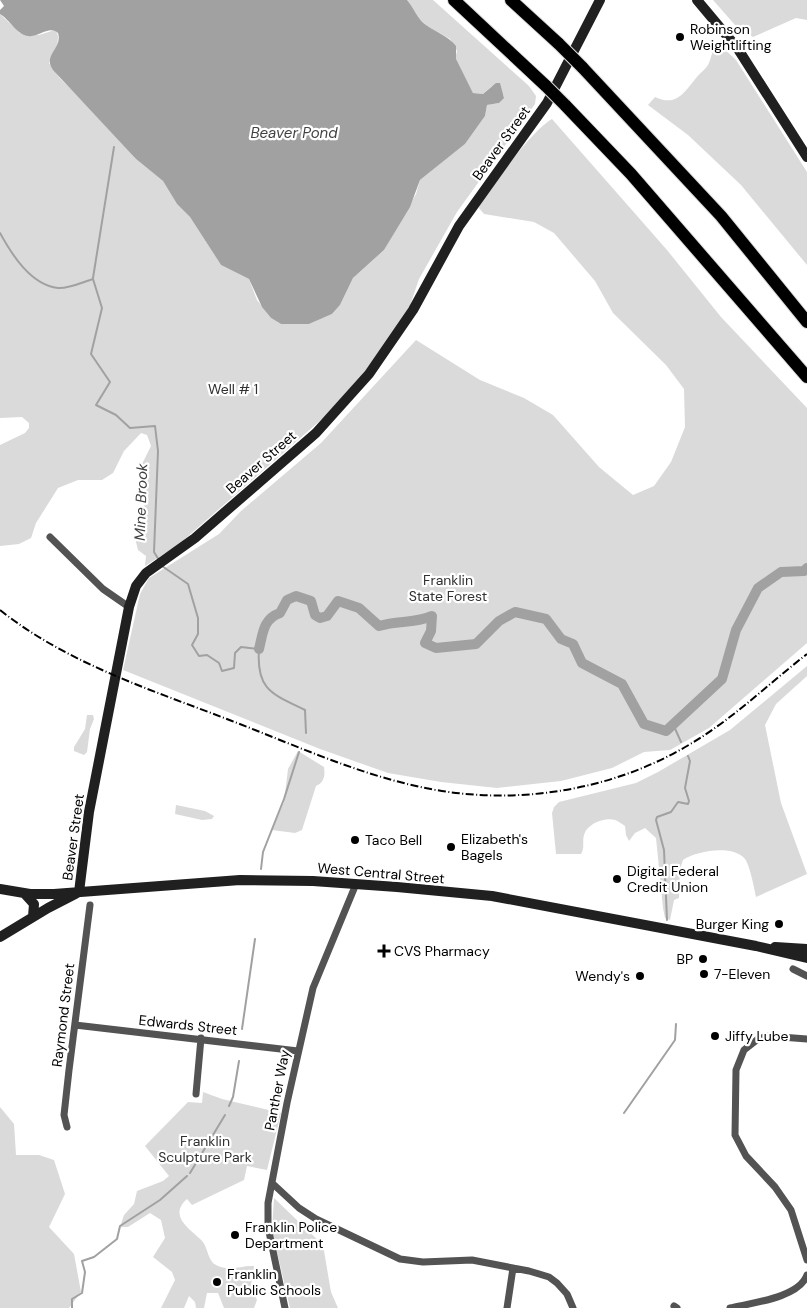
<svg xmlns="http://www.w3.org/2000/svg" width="807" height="1308" font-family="'DM Sans',sans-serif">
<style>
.green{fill:#dadada}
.water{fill:#a1a1a1}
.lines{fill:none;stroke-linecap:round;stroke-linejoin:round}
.stream{stroke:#a1a1a1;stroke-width:2}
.river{stroke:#a1a1a1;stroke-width:10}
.highway-casing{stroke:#dbdbdb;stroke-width:14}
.street{stroke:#535353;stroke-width:7}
.secondary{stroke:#202020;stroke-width:10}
.highway{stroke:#000;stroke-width:12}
.rail{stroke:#000;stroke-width:2;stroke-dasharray:8 2.5 1 2.5;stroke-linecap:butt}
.highway-bridge-casing{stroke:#dbdbdb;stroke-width:14;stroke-linecap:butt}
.highway-bridge{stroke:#000;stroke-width:12}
.poi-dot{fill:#000;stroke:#fff;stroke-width:2}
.labels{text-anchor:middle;stroke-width:4.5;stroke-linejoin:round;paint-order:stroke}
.poi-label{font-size:14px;fill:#000;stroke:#fff;text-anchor:start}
.street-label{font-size:14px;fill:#000;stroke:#fff}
.park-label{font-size:14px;fill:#313131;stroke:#fff}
.water-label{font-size:15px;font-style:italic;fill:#424242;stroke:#fff}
</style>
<rect width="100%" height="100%" fill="#fff"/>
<path class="green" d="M407,0H433L529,86L536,96L535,104L457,212L419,279L407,314L365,372L331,411L178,545L145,566L146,556L138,550L136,542L145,503L138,472L151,446L147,435L141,433L124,451L113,473L102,480H78L58,488L36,523L31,538L19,544L0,546V445L25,433L29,428V423L22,417L0,418V14L20,33L39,35L55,30C63,38 53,53 49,63L59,77L111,130L136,159L163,181L177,204L190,217L221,265L249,279L257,300L271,318L281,324H309L332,314L340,305L353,278L384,250L416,194L420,180L465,144L485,116L487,105L499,103L504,96L492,86L483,94L473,93L455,59L457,51L450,39L427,26L418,18Z
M713,0H807V20L796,18L753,37L735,25Z
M718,43L736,60L807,172V265L741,185L688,135L648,105L655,97C676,107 684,93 696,78C699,74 707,68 709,63C712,55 712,50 718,43Z
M552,119L667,250L721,317L807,408V643L709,728L670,750L644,752L612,768L561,781L497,788L441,782L388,773L320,749L123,670L140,594L149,578L219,534L241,511L321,443L416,340L480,380L524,398L553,415L599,467L633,495L654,486L671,462L685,427L684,389L666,365L613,313L595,281L554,233L534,222L484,214L479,208L481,202C498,180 530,132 552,119Z
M807,666V676L776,704L765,725L781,803L807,874L756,897C754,887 750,866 745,859C733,844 696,851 683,860L680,869L679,898L674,900L670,920L665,918L663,908L656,838L645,828L635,833L629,841L626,835L625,826C622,824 618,821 615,820C604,817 587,824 584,835C582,841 585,848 581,854H556L552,813L554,807L559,802L636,783L658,772L730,730Z
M87,715H93L94,719L90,729L87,752L84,755L74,751V747L85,729Z
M298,751L324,767C325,775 325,782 316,786L302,830L295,833L272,830L284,802L288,769Z
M176,805L205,811L214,816L212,819L202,820L175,814Z
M203,1092L222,1099L281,1113L267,1170L247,1166L244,1180L192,1205L187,1199C167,1217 192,1230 203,1242C208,1249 208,1261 216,1265C229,1272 242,1265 254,1266L251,1286L257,1300L254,1308H224L218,1293H207L204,1308H196L195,1302L189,1296L184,1308H161L175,1280L172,1272L153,1257L165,1238L161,1220L150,1213L128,1227H120L124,1215L134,1204L137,1191L163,1181L169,1176L145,1146L188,1102L202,1103Z
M0,1107L14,1124L16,1155H39L54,1160L65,1194L49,1227L74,1254L81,1292L69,1308H0Z
M274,1198L323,1245L331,1292L338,1308H290L272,1230Z"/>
<path class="water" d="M0,0H407C414,8 417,19 426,25C437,33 447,35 456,46V59L473,93L483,94L496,83H500L504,98L499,103L487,105L485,116L465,144L420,180L410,207L384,250L353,278L340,305L332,314L309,324H281L271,318L262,307L249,279L221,265L190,217L177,204L163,181L136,159L53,70C42,55 63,48 58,33C49,25 38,38 28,36C16,34 10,20 0,14V10L4,6Z"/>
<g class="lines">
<path class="stream" d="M0,233C12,255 31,285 58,288C68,289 83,282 93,279L102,308L91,354L110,382L96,405L116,415L130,428L155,426L158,451L154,552L159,560
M93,278L114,147
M162,566L188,584L198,618V634L192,645L199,656L207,655L219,663L222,671L234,668L235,653L241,647L259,649C256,690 272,694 305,710L306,733
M673,724L681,742
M261,869L263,852L284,799L299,752
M667,920L664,850L656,820L657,817L671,812L678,802L688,804L689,801L685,788L690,761L688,756
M242,1029L255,939
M229,1106L233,1097L239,1061
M624,1113L675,1040L676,1024
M190,1173L225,1115
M72,1308V1299L82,1293L85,1272L82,1261L94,1257L117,1239L120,1226L160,1200L187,1176"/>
<path class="river" d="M259,649C263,633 263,619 280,613L287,600L296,596L311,601L315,615L320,618L327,616L338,601L359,608L379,626C399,620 412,624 432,616L431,631L425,643L436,648L476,644L499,621L515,612L546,619L561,639L573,644L582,663L622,684L644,724L666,731L722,679L736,630L758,588L781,572L804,571L807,568"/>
<defs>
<path id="highway" d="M454,0L546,86
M511,0L559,44
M582,67L721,216L807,322
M565,105L631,174L807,377"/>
</defs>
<use href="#highway" class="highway-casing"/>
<path class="street" d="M50,537L103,589L129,607
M793,969L807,976
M75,1025L298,1051
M807,1039L768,1036L758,1039L744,1050L736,1070L735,1135L746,1156L775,1187L791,1210L807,1260
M196,1094L201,1038
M67,1127L64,1115L69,1070L90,905
M272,1183L299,1208L316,1219L400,1259L423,1262L472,1260L529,1271L549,1277L557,1283L567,1294L573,1308
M674,1306L677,1308
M285,1308L268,1227V1203L287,1103L313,988L356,884
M507,1308L513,1268
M730,1308C751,1303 799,1298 807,1275"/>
<path class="secondary" d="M697,0L738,49L807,157
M0,889L30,894H54L240,880L313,881L397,887L492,896L756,946L807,958
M24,893L34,904L33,917
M0,937L48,908L79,892L89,812L129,607L136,586L146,573L195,538L316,433L369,374L413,310L459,226L547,103L600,0
M775,947L807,949"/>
<use href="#highway" class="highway"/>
<path class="rail" d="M0,610C68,664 152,690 232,721C292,744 353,772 416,786C507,807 607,793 687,746C732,720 767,685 807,654"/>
<defs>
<path id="highway-bridge" d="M559,44L582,67
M546,86L565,105"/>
</defs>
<use href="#highway-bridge" class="highway-bridge-casing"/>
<use href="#highway-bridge" class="highway-bridge"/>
</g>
<g class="poi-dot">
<circle cx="680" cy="37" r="5"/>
<circle cx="355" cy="840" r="5"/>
<circle cx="451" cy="847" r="5"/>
<circle cx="617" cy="879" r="5"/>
<circle cx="779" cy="924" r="5"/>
<path d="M381.5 943.5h5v5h5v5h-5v5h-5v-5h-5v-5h5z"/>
<circle cx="703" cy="959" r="5"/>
<circle cx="704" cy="974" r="5"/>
<circle cx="640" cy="976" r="5"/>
<circle cx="715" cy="1036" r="5"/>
<circle cx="235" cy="1235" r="5"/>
<circle cx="217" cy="1282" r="5"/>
</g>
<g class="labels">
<g class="poi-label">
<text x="690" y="34">Robinson<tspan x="690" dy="16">Weightlifting</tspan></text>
<text x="461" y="844">Elizabeth's<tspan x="461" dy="16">Bagels</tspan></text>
<text x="365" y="845">Taco Bell</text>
<text x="627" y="876">Digital Federal<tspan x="627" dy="16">Credit Union</tspan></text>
<text x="769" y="929" text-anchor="end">Burger King</text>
<text x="394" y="956">CVS Pharmacy</text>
<text x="693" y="964" text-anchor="end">BP</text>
<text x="714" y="979">7-Eleven</text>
<text x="630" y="981" text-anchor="end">Wendy's</text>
<text x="725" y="1041">Jiffy Lube</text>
<text x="245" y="1232">Franklin Police<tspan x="245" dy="16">Department</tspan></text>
<text x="227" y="1279">Franklin<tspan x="227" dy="16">Public Schools</tspan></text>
</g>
<g class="street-label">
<text transform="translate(501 143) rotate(-54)" y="5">Beaver Street</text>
<text transform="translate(261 462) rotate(-41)" y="5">Beaver Street</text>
<text transform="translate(73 837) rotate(-82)" y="5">Beaver Street</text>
<text transform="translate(381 873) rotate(5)" y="5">West Central Street</text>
<text transform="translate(63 1015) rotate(-83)" y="5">Raymond Street</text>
<text transform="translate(188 1025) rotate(6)" y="5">Edwards Street</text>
<text transform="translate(277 1090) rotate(-79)" y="5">Panther Way</text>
</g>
<g class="park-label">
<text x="233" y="394">Well # 1</text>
<text x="448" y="585">Franklin<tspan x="448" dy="16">State Forest</tspan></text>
<text x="205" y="1146">Franklin<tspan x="205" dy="16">Sculpture Park</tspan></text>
</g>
<g class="water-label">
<text x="294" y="138">Beaver Pond</text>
<text transform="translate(141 502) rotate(-88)" y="5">Mine Brook</text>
</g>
</g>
</svg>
